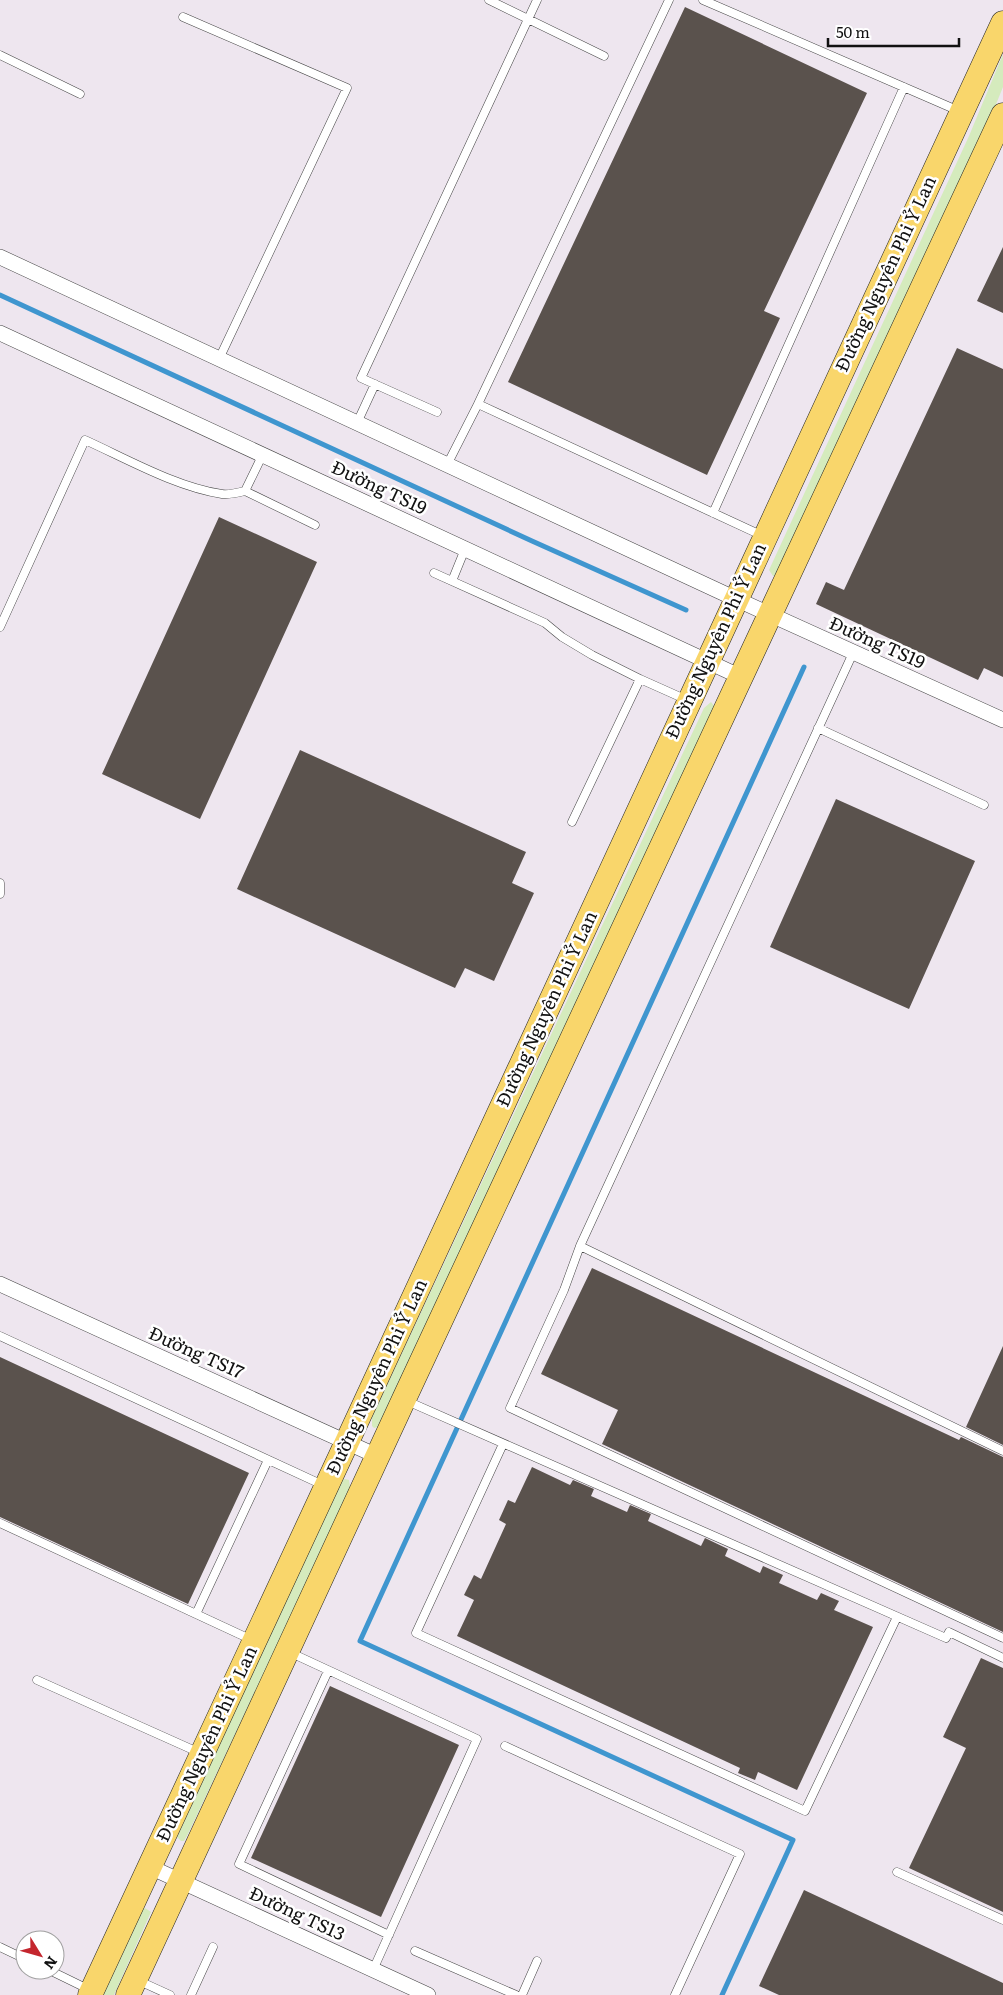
<svg xmlns="http://www.w3.org/2000/svg" width="1003" height="1995" font-family="Literata,serif">
<style>
.industrial{fill:#eee6ef;fill-rule:evenodd}
.grass{fill:#d5ebbd}
.lines{fill:none;stroke-linecap:round;stroke-linejoin:round}
.stream{stroke:#3f96cf;stroke-width:5}
.building{fill:#5a524d}
.lane-casing{stroke:#444;stroke-width:9}
.street-casing{stroke:#444;stroke-width:16}
.primary-casing{stroke:#222;stroke-width:25}
.lane{stroke:#fff;stroke-width:8}
.street{stroke:#fff;stroke-width:15}
.primary{stroke:#f9d66b;stroke-width:24}
.labels{text-anchor:middle;stroke-width:5;stroke-linejoin:round;paint-order:stroke}
.street-label{font-size:18px;fill:#111;stroke:#fff}
</style>
<rect width="100%" height="100%" fill="#fffdf5"/>
<path class="industrial" d="M0,0H1003V1995H0ZM25,1940H55V1970H25Z"/>
<path class="grass" d="M1003,54V87L988,124L777,575L773,576L769,570L969,136Z
M711,702L716,708L381,1422L378,1427L374,1428L372,1426V1417L704,708Z
M345,1479L349,1480L350,1487L337,1518L188,1834L184,1841H181L177,1837L178,1835L341,1481Z
M145,1908L151,1912L114,1995H102L142,1910Z"/>
<g class="lines">
<path class="stream" d="M0,295L532,541L686,610
M722,1995L793,1840L360,1641L804,667"/>
</g>
<path class="building" d="M685,7L867,93L764,311L780,318L707,475L508,382Z
M1003,247V313L977,301Z
M957,348L1003,369V677L984,668L978,680L816,604L826,582L844,590Z
M219,517L317,562L200,819L102,774Z
M300,750L526,852L512,883L534,893L494,981L465,968L455,988L237,889Z
M836,799L975,861L909,1009L770,947Z
M592,1268L959,1440L961,1437L1003,1457V1632L602,1444L618,1410L541,1374Z
M1003,1346V1445L966,1427Z
M0,1357L249,1473L188,1604L0,1517Z
M532,1467L570,1485L573,1480L594,1489L591,1496L627,1512L630,1505L651,1514L648,1521L701,1546L705,1538L728,1549L725,1556L760,1573L763,1566L783,1575L779,1583L817,1600L821,1593L839,1601L834,1610L873,1627L797,1790L758,1772L755,1780L738,1773L740,1768L457,1636L474,1600L464,1595L474,1575L481,1579L506,1524L499,1520L508,1500L515,1503Z
M981,1658L1003,1668V1912L909,1868L966,1748L943,1737Z
M330,1686L459,1745L381,1917L251,1858Z
M804,1890L1003,1983V1995H779L759,1986Z"/>
<g class="lines">
<defs>
<path id="lane" d="M489,0L604,56
M669,0L478,404L763,536
M703,0L959,111
M183,17L347,88L219,359
M0,55L80,94
M437,412L361,378L537,0
M357,423L375,384
M263,454L245,491L315,525
M447,465L478,404
M713,513L904,87
M434,573L545,623L562,637L592,655L640,679
M452,581L465,549
M0,627L85,440C127,459 176,487 222,494C229,495 237,493 245,491
M853,653L580,1246L564,1290L510,1408L1003,1638
M818,728L984,805
M572,822L640,679L687,700
M0,883V894
M580,1246L1003,1451
M0,1336L325,1486
M407,1401L946,1638L949,1632L1003,1658
M503,1444L416,1633L805,1811L897,1617
M0,1523L252,1640
M196,1614L268,1460
M289,1652L477,1739L373,1970
M328,1671L239,1864L389,1935
M37,1680L200,1753
M505,1746L740,1854L675,1995
M897,1872L1003,1920
M0,1947L25,1959
M415,1951L516,1995
M49,1970L90,1990
M137,1980L170,1995
M191,1995L213,1947
M522,1995L537,1961"/>
<path id="street" d="M0,257L736,599L1003,720
M0,333L741,677
M0,1284L377,1456
M150,1867L428,1995"/>
<path id="primary" d="M90,1995L347,1442L1003,23
M128,1995L404,1399L1003,115"/>
</defs>
<use href="#lane" class="lane-casing"/>
<use href="#street" class="street-casing"/>
<use href="#primary" class="primary-casing"/>
<use href="#lane" class="lane"/>
<use href="#street" class="street"/>
<use href="#primary" class="primary"/>
</g>
<g class="labels">
<g class="street-label">
<text transform="translate(886 274) rotate(-65)" y="6">Đường Nguyên Phi Ỷ Lan</text>
<text transform="translate(379 488) rotate(25)" y="6">Đường TS19</text>
<text transform="translate(716 641) rotate(-65)" y="6">Đường Nguyên Phi Ỷ Lan</text>
<text transform="translate(877 643) rotate(24)" y="6">Đường TS19</text>
<text transform="translate(547 1009) rotate(-65)" y="6">Đường Nguyên Phi Ỷ Lan</text>
<text transform="translate(196 1353) rotate(24)" y="6">Đường TS17</text>
<text transform="translate(377 1377) rotate(-65)" y="6">Đường Nguyên Phi Ỷ Lan</text>
<text transform="translate(207 1744) rotate(-65)" y="6">Đường Nguyên Phi Ỷ Lan</text>
<text transform="translate(297 1914) rotate(25)" y="6">Đường TS13</text>
</g>
</g>
<g transform="translate(40 1955) rotate(127)"><circle r="24" fill="#ffffff" stroke="#a0a0a0"/>
<path d="M0-4L9 19L0 12L-9 19Z" fill="#c4262e"/>
<text y="-8" font-size="14" font-weight="bold" text-anchor="middle" fill="#111111">N</text>
</g>
<path d="M828 38v8h131v-8" fill="none" stroke="#111111" stroke-width="2.5"/>
<text x="836" y="38" font-size="15" fill="#111111" stroke="#ffffff" stroke-width="4" paint-order="stroke">50 m</text>
</svg>
